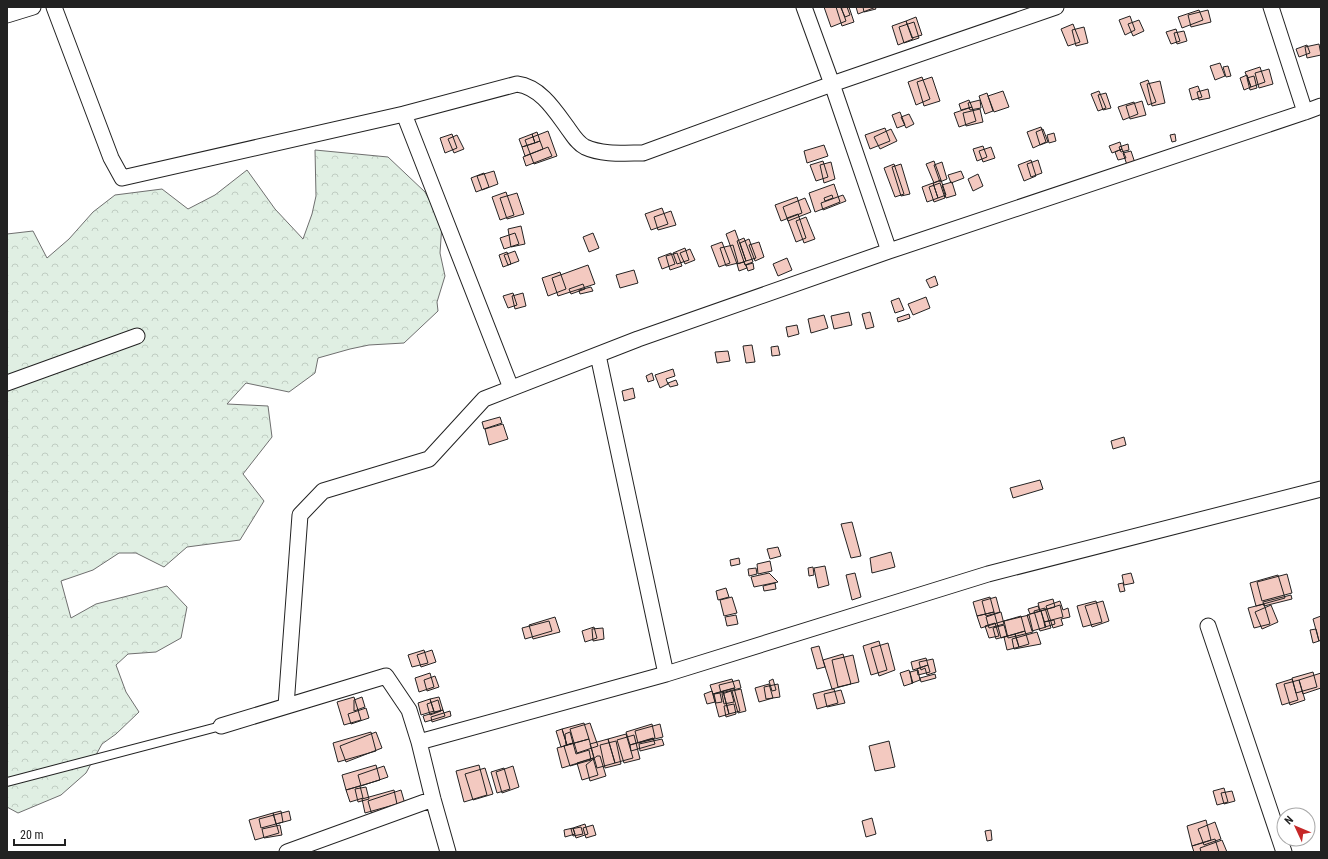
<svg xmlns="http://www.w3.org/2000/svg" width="1328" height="859" font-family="'Roboto Condensed',sans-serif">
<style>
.forest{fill:url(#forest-crowns);stroke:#6f6f6f}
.building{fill:#f3c9c0;stroke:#222}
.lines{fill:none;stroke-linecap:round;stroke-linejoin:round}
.lane-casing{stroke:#222;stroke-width:10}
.street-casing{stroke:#222;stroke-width:17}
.lane{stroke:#fff;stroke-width:8}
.street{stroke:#fff;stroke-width:15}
</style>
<defs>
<pattern id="forest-crowns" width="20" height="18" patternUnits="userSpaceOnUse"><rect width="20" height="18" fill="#e0efe3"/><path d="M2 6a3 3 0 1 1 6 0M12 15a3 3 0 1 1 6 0" fill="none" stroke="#c0cdc2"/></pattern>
</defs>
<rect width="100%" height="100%" fill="#fff"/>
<path class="forest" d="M315,150L388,157L425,192L442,224L440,253L445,276L437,302L438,311L404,343L369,345L350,349L318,358L315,373L289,392L246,383L227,404L268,406L272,437L243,474L264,501L240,540L187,547L164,567L136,553H119L93,570L61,581L71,618L96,604L167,586L187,607L181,638L156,652L128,654L116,665L126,692L139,712L116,734L102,744L86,773L61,795L18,813L7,807V234L33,231L47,258L69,239L93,212L115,195L162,189L188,209L215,195L247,170L275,209L303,239L312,214L316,196Z"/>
<path class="building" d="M824,7H841L846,21L831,27Z
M836,7H849L854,22L842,26Z
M847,7L850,15L845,17L841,8Z
M856,7H876L858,14Z
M863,7H875L876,9L864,12Z
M1199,10L1203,20L1182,28L1178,17Z
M1208,10L1211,22L1191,27L1188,15Z
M1130,16L1135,30L1125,35L1119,20Z
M916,17L922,35L912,38L906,21Z
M1139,20L1144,31L1133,36L1128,24Z
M906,21L913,39L898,45L892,26Z
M914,22L919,38L904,43L899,27Z
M1073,24L1080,42L1068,46L1061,29Z
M1084,27L1088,43L1076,46L1072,30Z
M1176,29L1180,41L1171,44L1166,32Z
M1184,31L1187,41L1177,44L1174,33Z
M1319,44L1321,55L1307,58L1305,47Z
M1307,45L1310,53L1299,57L1296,49Z
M1220,63L1225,76L1215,80L1210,66Z
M1228,66L1231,76L1226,77L1223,67Z
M1260,67L1265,82L1251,87L1245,72Z
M1269,69L1273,84L1259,88L1255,73Z
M1247,75L1251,87L1244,90L1240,78Z
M1254,76L1257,88L1250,90L1247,78Z
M922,77L930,99L916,105L908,82Z
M932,77L940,101L924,106L917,82Z
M1148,80L1156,102L1148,105L1140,83Z
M1160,81L1165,103L1152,106L1147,84Z
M1198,86L1202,97L1192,100L1189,89Z
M1208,89L1210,98L1199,100L1197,92Z
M1003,91L1009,107L994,112L988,96Z
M1099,91L1106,108L1098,111L1091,94Z
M987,93L993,111L985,114L979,96Z
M1106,93L1111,108L1103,110L1098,95Z
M969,100L972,107L961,110L959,104Z
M980,100L981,108L970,110L968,103Z
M1142,101L1146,115L1130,119L1126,106Z
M1134,102L1138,114L1123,120L1118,107Z
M972,107L976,121L959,127L954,113Z
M980,109L983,122L966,126L963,113Z
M900,112L905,125L897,128L892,115Z
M909,114L914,124L906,128L901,117Z
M1041,127L1046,142L1033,148L1027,132Z
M885,128L890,141L870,149L865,135Z
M891,129L897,141L880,149L874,137Z
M1043,129L1048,142L1040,145L1036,132Z
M548,131L557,156L534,164L525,140Z
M537,132L540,141L535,143L532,134Z
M1054,133L1056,141L1049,143L1047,135Z
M452,134L457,148L445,153L440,138Z
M532,134L535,143L522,147L519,139Z
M1175,134L1176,141L1172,142L1170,135Z
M457,135L464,149L454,153L448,139Z
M540,141L543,149L525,156L522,147Z
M1120,142L1122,149L1112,153L1109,146Z
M1128,144L1129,150L1121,152L1119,147Z
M824,145L828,156L807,163L804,151Z
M983,146L987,157L977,161L973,149Z
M548,147L552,156L526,166L523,157Z
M991,147L995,158L983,162L979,151Z
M1122,149L1126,158L1118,160L1115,152Z
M1131,151L1135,163L1127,165L1123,153Z
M1031,160L1036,176L1024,181L1018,165Z
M1038,160L1042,173L1031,177L1027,164Z
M823,161L828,177L816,181L810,165Z
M934,161L941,180L934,183L926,164Z
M831,162L835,179L824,183L820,165Z
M942,162L947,179L940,182L934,165Z
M894,164L904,194L895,197L884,168Z
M901,164L910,194L901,196L892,167Z
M494,171L498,184L482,190L477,176Z
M961,171L964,178L951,183L948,175Z
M484,173L489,187L476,192L471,178Z
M978,174L983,186L973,191L968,179Z
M941,180L946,195L938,198L933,183Z
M952,182L956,195L946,198L942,185Z
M933,183L938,198L927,202L922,187Z
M940,183L945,198L934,202L929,187Z
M834,184L840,202L815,212L809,193Z
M506,192L514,215L500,220L492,197Z
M517,193L524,214L507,219L500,198Z
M832,195L833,198L825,201L824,198Z
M843,195L846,201L823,210L821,203Z
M797,197L802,213L781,221L775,205Z
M805,198L811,212L788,221L783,207Z
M662,208L668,224L651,230L645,214Z
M671,211L676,225L658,230L654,217Z
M798,214L806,238L796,242L787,218Z
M806,217L815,239L804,243L796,221Z
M521,226L525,244L511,247L508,229Z
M735,230L746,261L737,264L726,234Z
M515,233L519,244L504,249L500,238Z
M593,233L599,248L589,252L583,237Z
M744,238L753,262L745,265L737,241Z
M749,239L756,258L746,261L740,243Z
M722,242L730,263L719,267L711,246Z
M759,242L764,257L755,261L749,245Z
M733,245L738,263L726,266L720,248Z
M685,248L689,260L677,264L673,253Z
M690,249L695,260L685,264L680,253Z
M515,251L519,261L508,265L504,255Z
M507,252L511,264L503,267L499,255Z
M671,253L675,264L662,269L658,258Z
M677,253L682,266L670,270L666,256Z
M787,258L792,270L778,276L773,264Z
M744,262L747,268L739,271L737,264Z
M753,263L754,269L748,271L746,265Z
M588,265L595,284L558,296L552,278Z
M634,270L638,283L620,288L616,275Z
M560,272L566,289L548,296L542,278Z
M935,276L938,285L930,288L926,280Z
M583,284L585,289L571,294L569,289Z
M591,287L593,291L580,294L579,290Z
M513,293L517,305L508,308L503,296Z
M523,293L526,306L515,309L512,296Z
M926,297L930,308L913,315L908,304Z
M899,298L904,310L895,313L891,301Z
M849,312L852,325L834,329L831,316Z
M870,312L874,327L866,329L862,314Z
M909,314L910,318L898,322L897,318Z
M824,315L828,328L811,333L808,319Z
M797,325L799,334L788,337L786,327Z
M752,345L755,362L746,363L743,346Z
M778,346L780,355L772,356L771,347Z
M728,351L730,361L717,363L715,352Z
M673,369L675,376L666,379L668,384L660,388L655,375Z
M652,373L654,380L648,382L646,376Z
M676,380L678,385L670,387L668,383Z
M633,388L635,398L624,401L622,391Z
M500,417L502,423L484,429L482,422Z
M503,424L508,439L489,445L485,429Z
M1124,437L1126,445L1113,449L1111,441Z
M1040,480L1043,489L1013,498L1010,488Z
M852,522L861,556L851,558L841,524Z
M778,547L781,556L770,559L767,549Z
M891,552L895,567L872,573L870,558Z
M739,558L740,564L731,566L730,560Z
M770,561L772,571L758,574L757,564Z
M825,566L829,585L818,588L814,568Z
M813,567L814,575L809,576L808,568Z
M756,568L757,574L749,576L748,569Z
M769,573L778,582L754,587L751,577Z
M855,573L861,597L852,600L846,575Z
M1131,573L1134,583L1124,585L1122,575Z
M1287,574L1292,593L1262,601L1257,582Z
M1278,575L1285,598L1256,606L1250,583Z
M775,583L776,589L764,591L763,586Z
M1123,583L1125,591L1120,592L1118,584Z
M726,588L729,597L718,600L716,591Z
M1291,595L1292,599L1264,606L1263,602Z
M732,597L737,613L724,616L720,600Z
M990,597L994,612L977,616L973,602Z
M996,597L1000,612L986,616L982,601Z
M1053,599L1055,607L1040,611L1038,603Z
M1060,601L1063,610L1068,608L1070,617L1061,619L1063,625L1053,628L1046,606Z
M1096,601L1102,622L1083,627L1077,606Z
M1103,601L1109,621L1092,627L1085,606Z
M1264,604L1270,624L1254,628L1248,608Z
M1060,605L1063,617L1044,622L1041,611Z
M1271,605L1278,622L1262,629L1255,612Z
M1038,606L1040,611L1030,614L1028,609Z
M1045,608L1051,628L1040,631L1034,611Z
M1041,611L1046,627L1032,631L1027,615Z
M994,612L997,623L981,628L977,616Z
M1001,612L1004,624L989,628L986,617Z
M736,615L738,624L727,626L725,617Z
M1029,615L1033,632L1008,638L1004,621Z
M1021,616L1025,631L1001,638L997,623Z
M1321,616V640L1319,641L1313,619Z
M555,617L560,632L533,639L529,625Z
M1054,620L1055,624L1045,627L1044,622Z
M549,621L552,631L525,639L522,628Z
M995,623L999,636L989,638L985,626Z
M1004,625L1007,636L996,639L993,628Z
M594,627L597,638L585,642L582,631Z
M603,628L604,639L593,641L592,629Z
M1316,629L1319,641L1313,643L1310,630Z
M1025,631L1029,644L1019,647L1015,634Z
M1037,632L1041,644L1014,649L1012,639Z
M1015,634L1019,647L1007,650L1004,637Z
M879,641L887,670L871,675L863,646Z
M888,643L895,670L879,676L871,648Z
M819,646L825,667L817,669L811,648Z
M424,650L428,663L412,667L408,655Z
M432,650L436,662L421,667L417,655Z
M843,654L851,684L832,689L823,660Z
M853,655L859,682L838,687L832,660Z
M926,658L928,665L913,670L911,662Z
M933,659L936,672L927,675L925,668L921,670L919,662Z
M928,665L930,672L918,675L917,669Z
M909,670L913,683L904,686L900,673Z
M918,670L920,680L912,683L910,672Z
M1313,672L1317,687L1296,693L1292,678Z
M430,673L434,687L419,692L415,678Z
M1321,673V688L1303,694L1299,680Z
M935,674L936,678L921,682L920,678Z
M435,676L439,687L427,691L424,680Z
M732,679L735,688L713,694L710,685Z
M773,679L776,690L772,691L769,681Z
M1292,679L1298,700L1282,705L1276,684Z
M739,680L741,688L721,693L719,685Z
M1299,680L1305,700L1290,705L1284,684Z
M769,684L773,698L759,702L755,688Z
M778,684L780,697L766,699L764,687Z
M734,688L740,711L729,714L723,691Z
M741,689L746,711L738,713L732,691Z
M832,689H834L838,703L817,709L813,694Z
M841,690L845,703L827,707L824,694Z
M712,691L715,702L707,704L704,694Z
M723,691L729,714L719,717L713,694Z
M731,691L734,702L724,704L722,694Z
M720,693L722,702L716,703L714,694Z
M354,697L361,720L344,725L337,702Z
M362,697L365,707L354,711V700Z
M439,697L443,710L434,712L430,699Z
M430,699L434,711L421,715L418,703Z
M438,700L441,711L430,715L427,704Z
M734,704L736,714L726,717L724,706Z
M366,708L369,718L351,724L348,714Z
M443,710L445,716L425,722L423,716Z
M450,711L451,716L432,722L431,717Z
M584,723L589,739L567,745L562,729Z
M590,723L598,746L577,753L570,729Z
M652,724L655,738L630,745L626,732Z
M660,724L663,737L638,743L635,731Z
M562,729L567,745L561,747L556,731Z
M371,732L376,751L338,762L333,743Z
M376,732L382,748L346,762L340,746Z
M570,732L573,743L566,745L565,734Z
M626,734L633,758L615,763L608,739Z
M634,735L640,759L624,763L617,740Z
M653,738L655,744L631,751L630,745Z
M589,739L594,758L562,768L557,748Z
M608,739L615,763L597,768L590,744Z
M662,739L664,745L640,751L639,744Z
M616,741L621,764L605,768L600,745Z
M889,741L895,767L875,771L869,746Z
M573,743L576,754L589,750L591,760L570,766L564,746Z
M597,756H600L606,776L590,781L586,765Z
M593,758L598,775L582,780L577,763Z
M376,765L380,780L346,790L342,775Z
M479,765L487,795L464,802L456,771Z
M384,766L388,777L361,786L358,775Z
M513,766L519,787L502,793L496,772Z
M485,768L493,794L473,800L465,774Z
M504,768L510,789L497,793L491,772Z
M360,786L363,798L350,802L346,790Z
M366,787L369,799L358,802L355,789Z
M1224,788L1228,802L1217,805L1213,791Z
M394,790L397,804L365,813L362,799Z
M401,790L405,804L372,815L368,801Z
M1232,791L1235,801L1224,804L1221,793Z
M281,811L283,822L276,824L273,813Z
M289,811L291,820L261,828L259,819Z
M273,813L279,833L255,840L249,820Z
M872,818L876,834L866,837L862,821Z
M1206,820L1211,840L1192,846L1187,826Z
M1215,822L1221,839L1204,845L1198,829Z
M585,824L588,834L576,838L573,828Z
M280,825L282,835L264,838L262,829Z
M593,825L596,835L586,838L583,828Z
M581,827L583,834L573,836L571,829Z
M573,828L575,834L565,837L564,830Z
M991,830L992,840L987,841L985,831Z
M1215,839L1219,852H1194L1192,846Z
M1222,840L1227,852H1201L1200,848Z"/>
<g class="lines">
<defs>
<path id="lane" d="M7,782L221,726"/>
<path id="street" d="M54,7L111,158L122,178L404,114L511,388
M804,7L832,84L889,251
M1271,7L1305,112
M7,15L33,7
M404,114L517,84C540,87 554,109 567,127C572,134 577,143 585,147C602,155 625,153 643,153L832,84L1056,7
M598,355L666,674
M7,383L137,336
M1208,626L1284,852
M286,706L300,515L323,491L429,459L484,399L638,339L889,251L1305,112L1321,106
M221,726L386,676L409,710L419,742L433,799L448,852
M419,742L666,674L988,574L1321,489
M287,852L433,799"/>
</defs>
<use href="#lane" class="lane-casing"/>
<use href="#street" class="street-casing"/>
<use href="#lane" class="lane"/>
<use href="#street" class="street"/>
</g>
<rect width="1328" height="859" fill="none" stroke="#222222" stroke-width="16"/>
<g transform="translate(1296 827) rotate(314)"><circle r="19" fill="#ffffff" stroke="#a7a7a7"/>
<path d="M0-3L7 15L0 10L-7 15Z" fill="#c62828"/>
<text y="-6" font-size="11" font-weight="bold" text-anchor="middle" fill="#222222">N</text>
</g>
<path d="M14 839v6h51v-6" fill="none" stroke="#222222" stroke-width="2"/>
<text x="20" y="839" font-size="12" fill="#222222" stroke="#ffffff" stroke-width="3" paint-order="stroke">20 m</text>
</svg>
